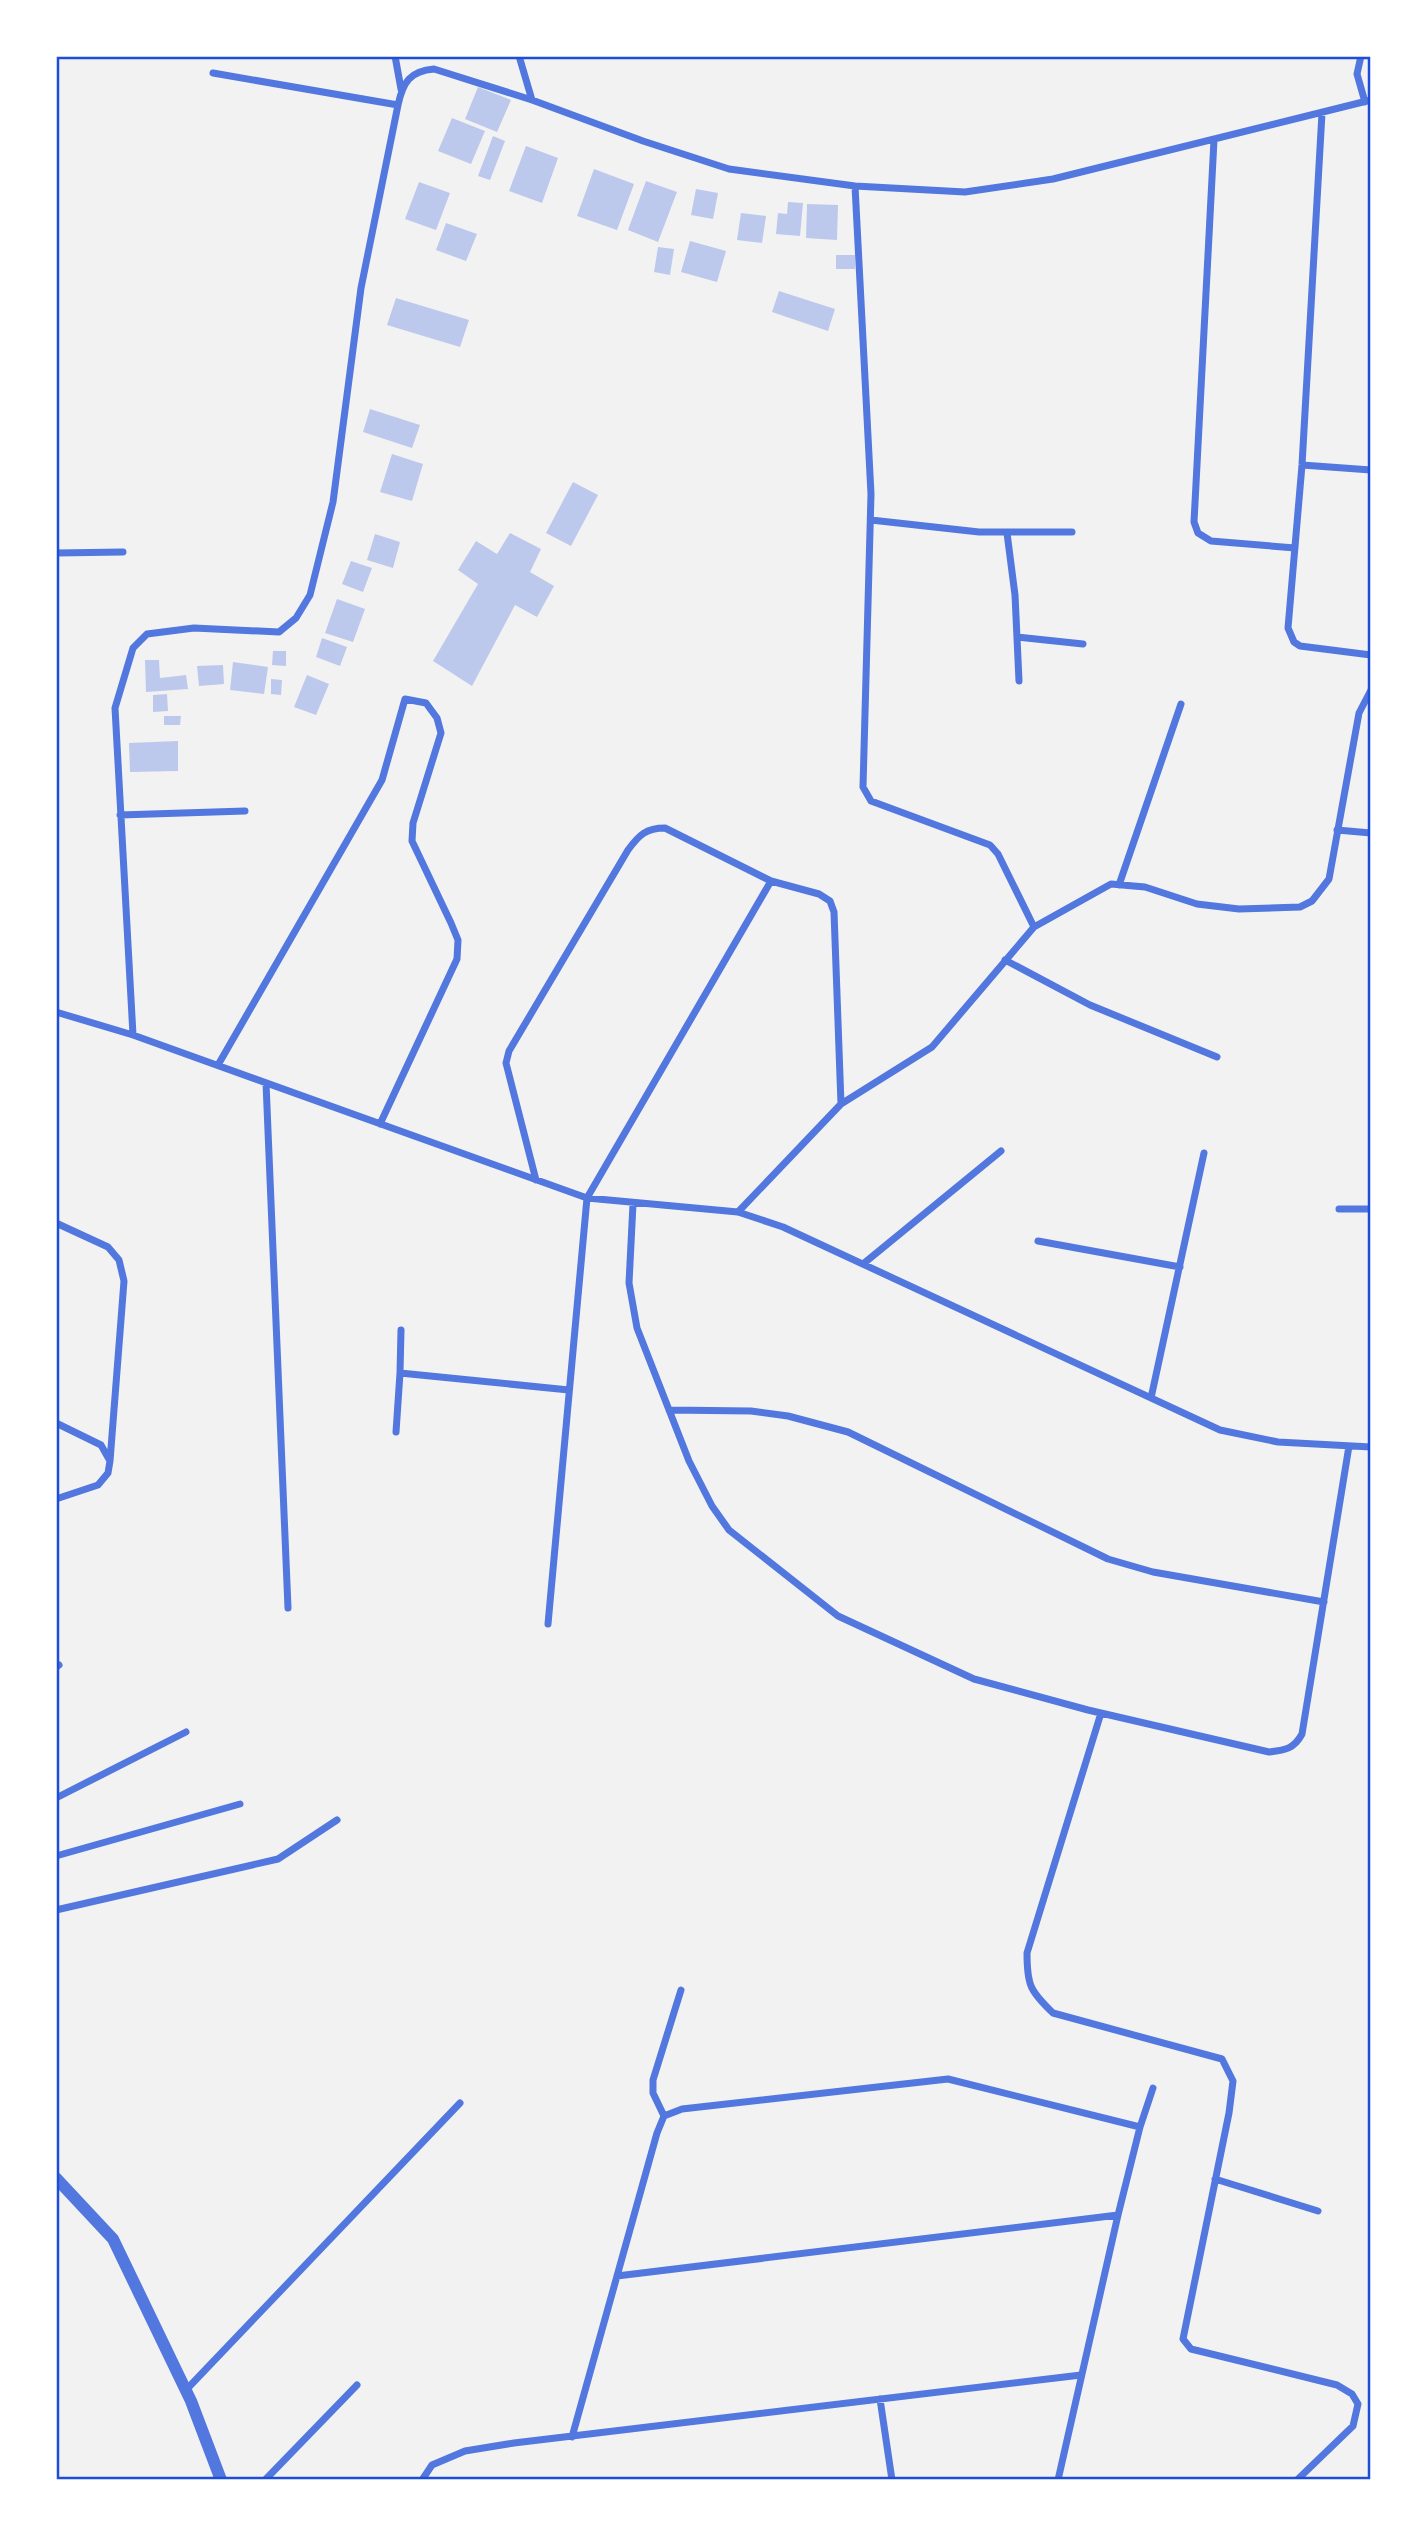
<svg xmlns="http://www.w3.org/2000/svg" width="1427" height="2536" font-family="'Alegreya Sans',sans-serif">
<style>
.building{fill:#bdc9ec}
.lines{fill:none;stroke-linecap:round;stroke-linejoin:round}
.minor{stroke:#5277de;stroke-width:7}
.tertiary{stroke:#5277de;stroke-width:12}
.neatline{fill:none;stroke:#1d4ed8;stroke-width:2.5}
</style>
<rect width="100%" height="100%" fill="#f2f2f2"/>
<path class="building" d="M478,87L511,100L497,132L465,119Z
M452,118L485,131L471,164L438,151Z
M493,136L505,141L490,180L478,176Z
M526,146L558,158L542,203L509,191Z
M594,169L634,184L617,230L577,216Z
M646,181L677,192L658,242L628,230Z
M419,182L450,193L436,230L405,219Z
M696,189L718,193L713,219L691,215Z
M788,202L803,203L800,236L776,234L778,213L787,214Z
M807,204L838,205L837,240L806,238Z
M741,213L766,216L762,243L737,240Z
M446,223L477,234L466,261L436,250Z
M690,241L726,251L717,282L681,272Z
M658,247L674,249L670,275L654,272Z
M836,255H855V269H836Z
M779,291L835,309L828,331L772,312Z
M396,298L469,320L460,347L387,325Z
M370,409L420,425L412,448L363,432Z
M392,454L423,464L412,501L380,492Z
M573,482L598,495L571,546L546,533Z
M510,533L541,549L530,572L554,586L537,617L515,605L472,686L433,661L478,584L458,570L476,541L497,554Z
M375,534L400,542L393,568L367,560Z
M351,561L372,568L363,592L342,584Z
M337,599L365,609L353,642L325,633Z
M322,638L347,647L340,666L316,657Z
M273,651H286V666L272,665Z
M145,660H159L160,678L186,675L188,689L146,692Z
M233,662L268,667L264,694L230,690Z
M223,665L224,684L199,686L197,666Z
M307,675L329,684L316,715L294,707Z
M271,679L282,680L281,695L271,694Z
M167,694L168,711L153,712V695Z
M164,716H181L180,725H164Z
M178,741V771L130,772L129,743Z"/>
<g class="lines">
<path class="minor" d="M395,56L401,89
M519,56L532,100
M1361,56L1357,74L1365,102
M213,73L398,105
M1322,113L1302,465L1288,628L1294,642L1300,646L1371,655
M1214,140L1194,522L1198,533L1211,541L1295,548
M855,186L871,494L863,787L871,801L990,845L998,854L1034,927
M1302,465L1371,470
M871,520L979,532H1072
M1007,533L1015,595L1019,681
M56,553L123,552
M1017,637L1083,644
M120,815L245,811
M1337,830L1371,833
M1119,885L1181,704
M1005,960L1090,1005L1217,1057
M56,1012L133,1035L587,1198L738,1212L783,1227L1220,1430L1278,1442L1371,1447
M133,1035L115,708L133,648L147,634L194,628L279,632L296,618L310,595L333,502L361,288L398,105C403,82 410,71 434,69L532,100L643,141L729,169L855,186L965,192L1053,179L1371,100
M218,1065L382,780L405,699L426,703L437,718L441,733L413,823L412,841L451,923L458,940L457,959L380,1124
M266,1083L288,1608
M536,1180L506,1063L509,1051L628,850C639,835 646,828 665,828L771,881L819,894L830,901L834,912L841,1104
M633,1204L629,1283L637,1328L689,1461L712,1506L729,1530L838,1616L974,1679L1088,1710L1269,1752C1285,1750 1294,1749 1302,1734L1349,1446
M1339,1209H1371
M738,1212L841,1104L932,1047L1034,927L1111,884L1145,887L1197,904L1239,909L1300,907L1312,901L1329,879L1359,713L1371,690
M56,1223L108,1247L119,1260L124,1281L110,1461
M1038,1241L1180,1267
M863,1264L1001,1151
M400,1373L401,1330
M1151,1398L1204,1153
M669,1410L751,1411L788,1416L848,1432L1108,1559L1153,1572L1324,1602
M56,1423L101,1445L110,1461L108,1473L98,1485L56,1499
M396,1432L400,1373L569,1390
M548,1624L587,1198L771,881
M56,1667L59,1665
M1101,1713L1027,1953C1027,1985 1030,1991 1053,2013L1222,2059L1233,2081L1229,2113L1183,2339L1191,2349L1337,2385L1352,2394L1358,2404L1353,2426L1297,2480
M56,1798L186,1732
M56,1856L240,1804
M56,1910L278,1859L337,1820
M664,2116L653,2093V2080L681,1990
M1215,2179L1318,2211
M617,2276L1118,2215
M186,2390L460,2103
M880,2399L892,2480
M572,2437L657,2133L664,2116L682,2109L948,2079L1140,2127
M265,2480L357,2385
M422,2480L432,2465L465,2451L514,2443L1081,2375
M1058,2480L1118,2215L1140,2127L1153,2088"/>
<path class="tertiary" d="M56,2178L113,2239L191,2401L221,2480"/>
</g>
<rect width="1427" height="2536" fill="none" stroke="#ffffff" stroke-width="116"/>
<rect x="58" y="58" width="1311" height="2420" class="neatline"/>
</svg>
